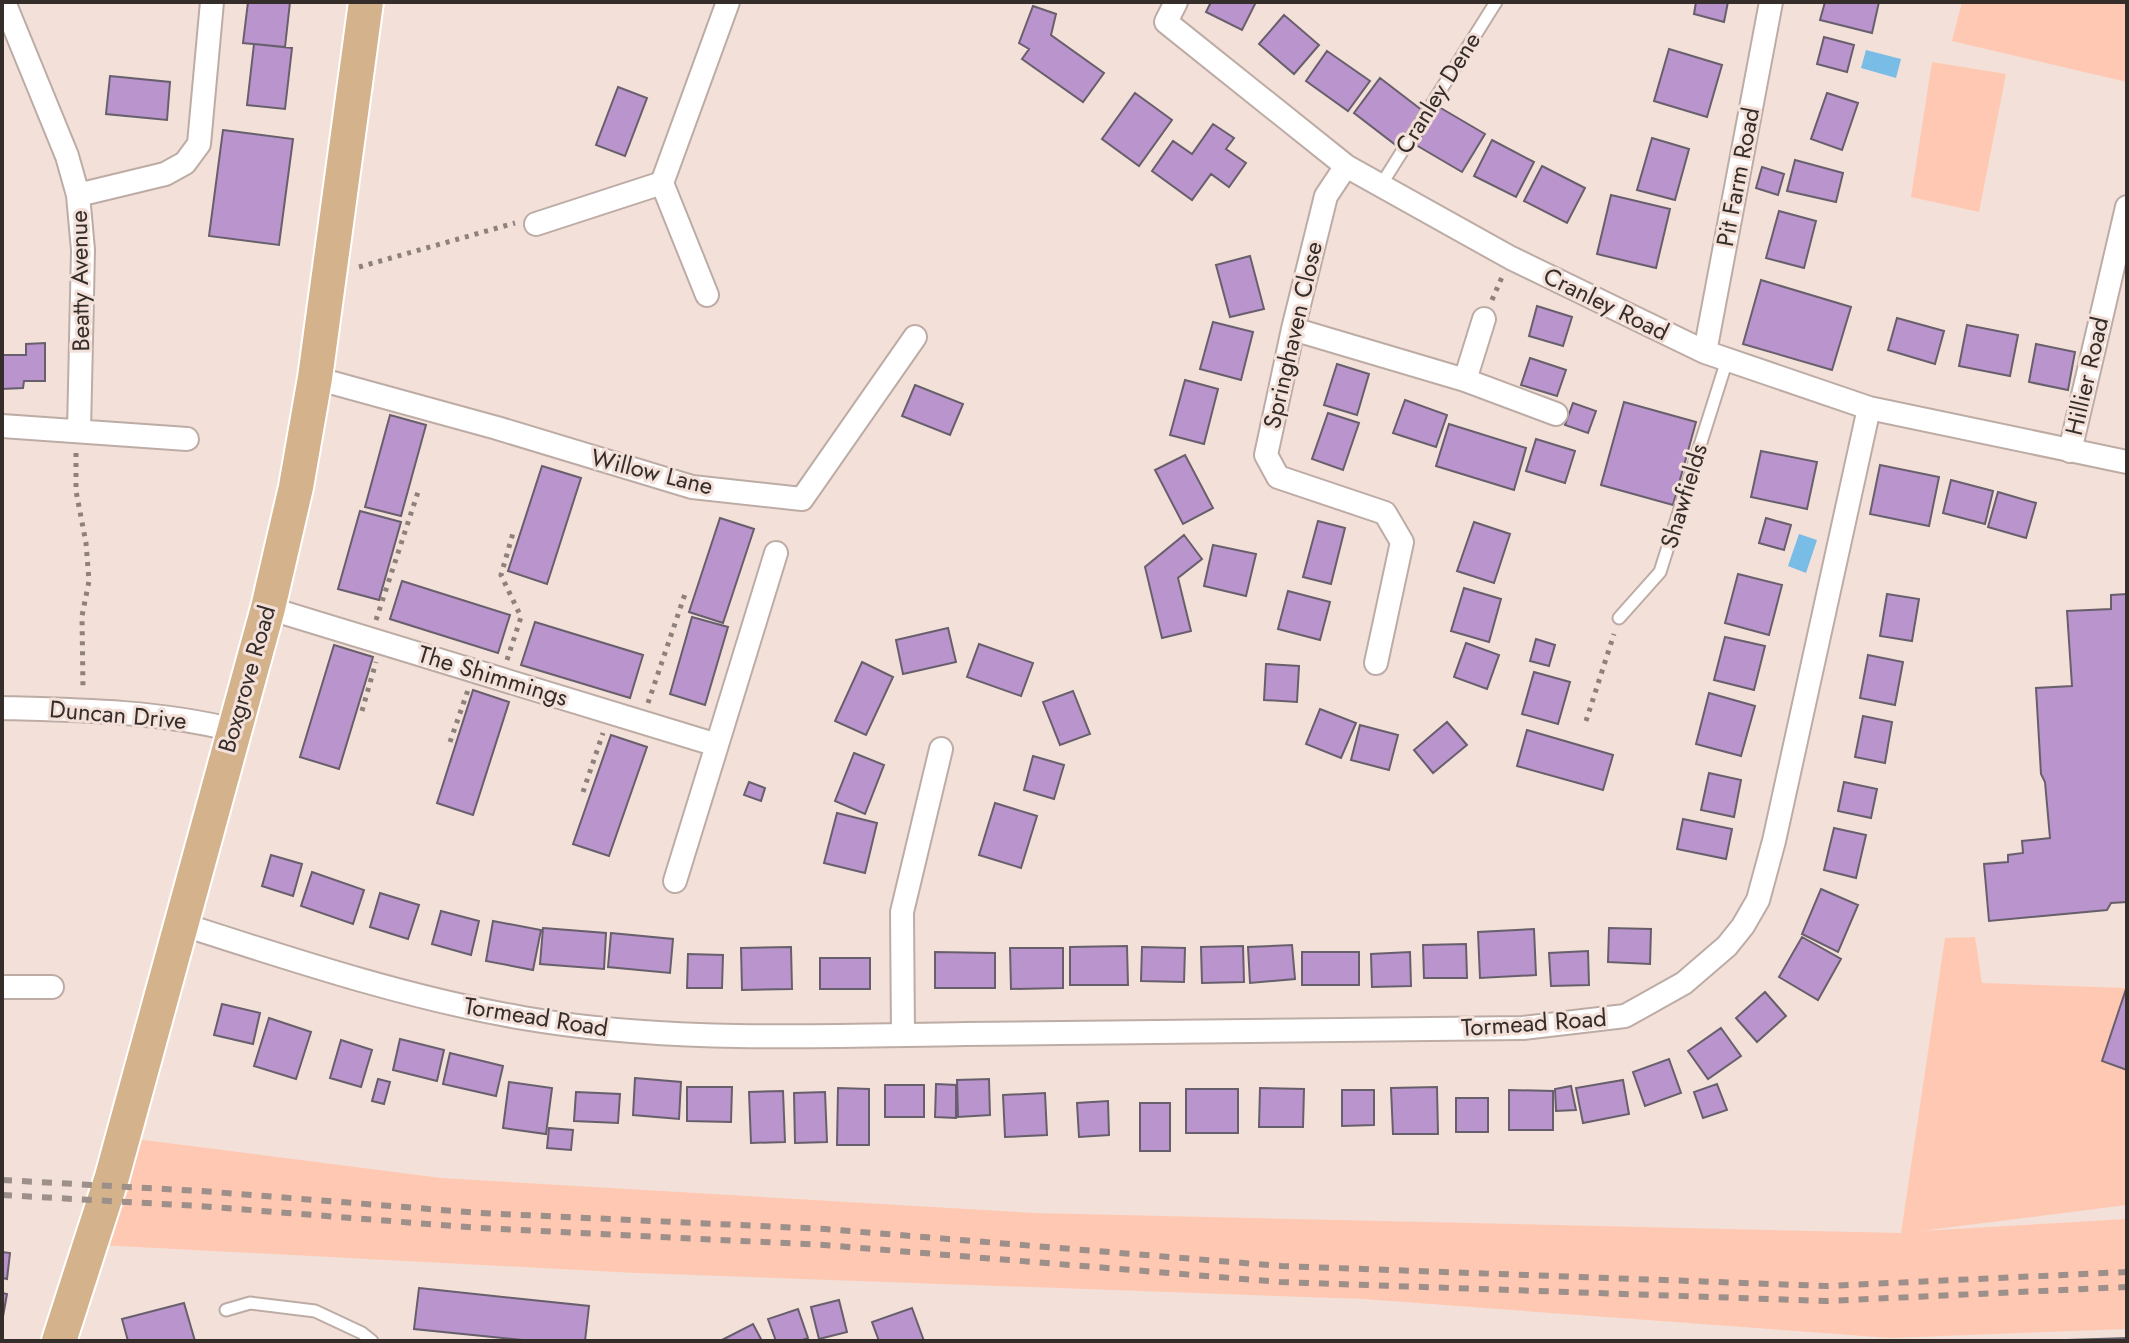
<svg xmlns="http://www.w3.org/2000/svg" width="2129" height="1343" font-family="Jost,sans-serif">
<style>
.green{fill:#ffc8b2}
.water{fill:#79bde6}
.building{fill:#ba94cc;stroke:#685f6c;stroke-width:2}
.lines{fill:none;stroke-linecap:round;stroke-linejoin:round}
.lane-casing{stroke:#bdaca5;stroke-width:15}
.street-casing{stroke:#bdaca5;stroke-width:26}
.primary-casing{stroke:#fff;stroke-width:38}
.path{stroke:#8e817c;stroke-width:5;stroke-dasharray:4 6;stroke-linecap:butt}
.lane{stroke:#fff;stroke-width:11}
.street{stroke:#fff;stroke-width:22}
.primary{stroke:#d4b28b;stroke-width:34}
.rail{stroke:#9d8f8a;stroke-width:6;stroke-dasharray:10 10;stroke-linecap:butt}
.labels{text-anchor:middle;stroke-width:6;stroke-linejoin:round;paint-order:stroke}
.street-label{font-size:24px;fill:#342d2a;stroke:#f3e0d9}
</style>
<rect width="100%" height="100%" fill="#f3e0d9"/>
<path class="green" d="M1962,2H2127V82L1952,41Z
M1932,62L2006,74L1979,212L1911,197Z
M1975,937L1982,983L2126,988L2102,1061L2127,1070V1205L1920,1231L2127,1219V1329L1891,1338L1363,1299L637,1273L99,1245L136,1139L441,1178L1035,1213L1901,1233L1945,938Z"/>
<path class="water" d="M1866,50L1901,59L1896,78L1861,68Z
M1799,534L1817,540L1806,573L1788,566Z"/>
<path class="building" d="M248,2H290L285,47L243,43Z
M1211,2H1256L1242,30L1206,12Z
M1696,2H1728L1724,22L1694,14Z
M1825,2H1879L1872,33L1820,20Z
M1033,6L1056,14L1051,35L1104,73L1083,102L1022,59L1029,49L1019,43Z
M1284,15L1319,45L1294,74L1259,44Z
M1824,37L1854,45L1847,72L1817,64Z
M254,44L292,48L285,109L247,105Z
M1669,49L1722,65L1707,117L1654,101Z
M1327,51L1370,81L1348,111L1306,81Z
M110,76L170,82L167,120L106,114Z
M1380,78L1423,111L1397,146L1354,113Z
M618,87L647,98L625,156L596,145Z
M1135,93L1172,120L1139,166L1102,139Z
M1827,93L1858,103L1842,150L1811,139Z
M1439,107L1485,134L1462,172L1416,145Z
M1213,124L1234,138L1226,149L1246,163L1229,187L1211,174L1192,200L1152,171L1173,141L1192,154Z
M223,130L293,139L279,245L209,236Z
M1652,138L1689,149L1675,200L1637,190Z
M1492,140L1534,162L1516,197L1474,176Z
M1795,160L1843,173L1836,202L1787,191Z
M1542,166L1585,188L1567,223L1524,201Z
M1762,167L1784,174L1778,195L1756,188Z
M1611,195L1670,209L1656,268L1597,254Z
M1779,211L1816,221L1804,268L1766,258Z
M1250,256L1264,309L1230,317L1216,265Z
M1761,280L1851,307L1832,370L1743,344Z
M1537,306L1572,317L1563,346L1529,336Z
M1897,318L1944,331L1935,364L1888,350Z
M1213,322L1253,332L1241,380L1200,369Z
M1967,325L2018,335L2010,376L1959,366Z
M45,343V381H24L23,388L2,389V355H26V344Z
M2036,344L2075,352L2068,390L2029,382Z
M1530,358L1566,370L1557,396L1521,385Z
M1337,364L1369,374L1357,415L1324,405Z
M1185,380L1218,389L1204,444L1170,435Z
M915,385L963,404L950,435L902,416Z
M1405,400L1447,415L1436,447L1393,433Z
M1624,402L1696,422L1673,505L1601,485Z
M1573,403L1596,411L1588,433L1565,425Z
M1328,413L1359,423L1343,470L1312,459Z
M390,415L426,425L401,516L365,507Z
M1449,424L1526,448L1514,490L1436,466Z
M1536,439L1575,451L1565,483L1526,471Z
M1761,451L1817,462L1807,509L1751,497Z
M1185,455L1213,508L1183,524L1155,470Z
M1880,465L1939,477L1929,526L1870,514Z
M542,466L581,478L547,584L508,571Z
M1951,480L1993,491L1985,524L1943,513Z
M1998,492L2036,503L2026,538L1988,527Z
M360,511L401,522L379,600L338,589Z
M720,518L754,529L723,623L689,612Z
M1766,518L1791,525L1784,550L1759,543Z
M1318,521L1345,528L1331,584L1303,577Z
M1474,522L1510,534L1494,583L1457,571Z
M1184,535L1202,559L1178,578L1191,631L1162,638L1145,567Z
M1213,545L1256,554L1246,596L1204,586Z
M1738,574L1782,585L1769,635L1725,623Z
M402,581L510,615L498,653L390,619Z
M1464,588L1501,599L1489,642L1451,631Z
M1288,591L1330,602L1320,640L1278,629Z
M1887,594L1919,599L1912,641L1880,636Z
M2127,594V902L2111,903L2107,910L1989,921L1984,864L2008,862V855L2023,853L2022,841L2050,838L2045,782L2041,774L2036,688L2072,686L2067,611L2111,609V595Z
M692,617L728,627L705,705L670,694Z
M535,622L643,655L630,698L521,665Z
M948,628L956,662L903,674L896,640Z
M1725,637L1765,646L1754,690L1714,680Z
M1536,639L1555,645L1549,666L1530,661Z
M1466,643L1499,655L1487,689L1454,677Z
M979,644L1033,663L1021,696L967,677Z
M334,645L373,657L339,769L300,757Z
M1868,655L1903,662L1895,705L1860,698Z
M862,662L893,677L866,735L835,721Z
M1266,664L1299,666L1297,702L1264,700Z
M1534,672L1570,682L1558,724L1522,714Z
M473,690L509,702L473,815L437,803Z
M1073,691L1090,734L1060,745L1043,702Z
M1709,693L1755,706L1741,756L1696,744Z
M1320,709L1356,723L1341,758L1306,744Z
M1863,716L1892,722L1885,763L1855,757Z
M1447,722L1467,745L1433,773L1414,750Z
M1360,725L1398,735L1389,770L1351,760Z
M1527,730L1613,755L1603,790L1517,766Z
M611,735L647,747L609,856L573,844Z
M854,753L884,765L865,814L835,801Z
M1033,756L1064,765L1054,799L1024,790Z
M1709,773L1741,780L1734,817L1701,810Z
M749,782L765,788L761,801L744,795Z
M1844,782L1877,789L1871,818L1838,811Z
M995,803L1037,816L1021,868L979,855Z
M837,813L877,823L865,873L824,863Z
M1683,819L1732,829L1726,859L1677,849Z
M1834,828L1866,835L1856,878L1824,870Z
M271,855L302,864L293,896L262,886Z
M312,872L364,890L353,924L301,906Z
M1821,889L1858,905L1838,952L1802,934Z
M380,893L419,905L408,939L370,927Z
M441,911L479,921L471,955L432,944Z
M493,921L541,930L533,970L486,961Z
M543,928L606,933L604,969L540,964Z
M1609,928L1651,929L1650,964L1608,962Z
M1534,929L1536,975L1480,978L1478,932Z
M611,933L673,939L670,973L608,967Z
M1802,937L1841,959L1818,1000L1779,977Z
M1466,944L1467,978H1424L1423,945Z
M1292,945L1295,979L1250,983L1248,947Z
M1127,946L1128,985H1070V947Z
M1243,946L1244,982L1202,983L1201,947Z
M791,947L792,989L742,990L741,948Z
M1142,947L1185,948L1184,982L1141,981Z
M1010,948H1063V988L1011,989Z
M1588,951L1589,985L1551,986L1549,953Z
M935,952L995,953V988H935Z
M1302,952H1359V985H1302Z
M1410,952L1411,986L1372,987L1371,954Z
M688,954L723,955L722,988H687Z
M820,958H870V989H820Z
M2127,986V1070L2102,1061Z
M1765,992L1786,1016L1757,1042L1736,1018Z
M222,1004L260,1013L253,1044L214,1035Z
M269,1018L311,1032L296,1079L254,1066Z
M1721,1028L1741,1056L1708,1079L1688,1051Z
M400,1039L444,1050L437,1081L393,1070Z
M341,1040L372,1050L361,1087L330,1078Z
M450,1053L503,1066L496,1096L443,1084Z
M1669,1059L1681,1093L1645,1106L1633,1072Z
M635,1078L681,1082L679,1119L633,1115Z
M378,1079L390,1082L384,1104L372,1101Z
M989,1079L990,1115L958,1117L957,1080Z
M1623,1080L1629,1114L1583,1123L1576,1088Z
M509,1082L552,1088L546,1134L503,1128Z
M936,1084L956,1085V1118L935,1117Z
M1717,1084L1727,1110L1703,1118L1694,1092Z
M885,1085H924V1117H885Z
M1571,1086L1576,1110L1556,1111L1555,1089Z
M687,1087H732L731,1122L687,1121Z
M1437,1087L1438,1134H1393L1391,1088Z
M838,1088L869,1089V1145H837Z
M1260,1088L1304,1089L1303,1127H1259Z
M1186,1089H1238V1133H1186Z
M1342,1090H1374V1125L1342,1126Z
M1509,1090L1553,1091V1130H1509Z
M783,1091L785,1142L751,1143L749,1092Z
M576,1092L620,1094L618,1123L574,1121Z
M825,1092L827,1142L795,1143L794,1093Z
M1045,1093L1047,1135L1005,1137L1003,1095Z
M1456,1098H1488V1132H1456Z
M1108,1101L1109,1135L1079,1137L1077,1103Z
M1140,1103H1170V1151H1140Z
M549,1128L573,1130L571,1150L547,1148Z
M2,1252L10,1253L7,1279L2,1278Z
M419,1288L589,1306L585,1341H532L414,1329Z
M2,1293L7,1294L2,1322Z
M839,1300L847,1332L819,1339L811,1307Z
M184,1303L195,1341H128L122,1319Z
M912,1308L924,1341H879L872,1322Z
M798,1309L808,1338L800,1341H776L768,1319Z
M753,1324L762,1341H720Z
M2127,1338V1341H2035Z"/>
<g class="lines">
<defs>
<path id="lane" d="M1381,185L1496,2
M1619,618L1660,572L1727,360
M226,1310L250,1303L315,1311L362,1333L372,1341"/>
<path id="street" d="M4,2L67,156L78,195L83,250L79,431
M1176,2L1166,22L1346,166L1511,258L1705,352L1869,408L2127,462
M1346,166L1326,196L1293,329L1266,455L1278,477L1385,513L1402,542L1376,663
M662,183L707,295
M78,195L165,174L185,163L199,144L212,2
M536,224L662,183L728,2
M1293,329L1465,380L1484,319
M1705,352L1771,2
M315,378L497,428L692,487L802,499L915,337
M1465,380L1556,414
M2,426L187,439
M2070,451L2127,207
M268,608L717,745L776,553
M2,708C80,710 157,711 234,730
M675,881L717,745
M181,924C293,960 407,998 523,1018C668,1043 818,1036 965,1034C1151,1032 1337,1030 1523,1028L1625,1016L1684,983L1727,946L1743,926L1758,900L1774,841L1869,408
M2,987H52
M903,1035L902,912L941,749"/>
<path id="primary" d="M59,1341L112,1177L268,608L296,487L315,378L366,2"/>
</defs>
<use href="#lane" class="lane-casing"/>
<use href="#street" class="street-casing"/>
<use href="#primary" class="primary-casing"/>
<path class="path" d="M359,267L515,223
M1492,300L1502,277
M76,453V491L86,543L89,581L82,616L83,689
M376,620L418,492
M507,660L521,617L501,575L513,533
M648,703L685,594
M362,711L376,662
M1586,721L1614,634
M450,742L468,690
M583,792L603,733"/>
<use href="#lane" class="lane"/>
<use href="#street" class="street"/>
<use href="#primary" class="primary"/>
<path class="rail" d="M2,1180L201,1191L480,1213L825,1229L1281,1266L1826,1286L2127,1272
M2,1195L199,1206L479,1228L824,1245L1280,1282L1826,1301L2127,1287"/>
</g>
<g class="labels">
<g class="street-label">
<text transform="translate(1438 93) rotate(-58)" y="8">Cranley Dene</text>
<text transform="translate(1738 177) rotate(-79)" y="8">Pit Farm Road</text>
<text transform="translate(80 281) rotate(-91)" y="8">Beatty Avenue</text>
<text transform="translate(1606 304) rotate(26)" y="8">Cranley Road</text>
<text transform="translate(1293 335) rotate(-77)" y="8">Springhaven Close</text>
<text transform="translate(2087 376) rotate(-77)" y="8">Hillier Road</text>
<text transform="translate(652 472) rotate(14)" y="8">Willow Lane</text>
<text transform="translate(1684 496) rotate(-73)" y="8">Shawfields</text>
<text transform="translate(493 676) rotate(17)" y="8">The Shimmings</text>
<text transform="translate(247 679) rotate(-74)" y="8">Boxgrove Road</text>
<text transform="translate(118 715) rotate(5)" y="8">Duncan Drive</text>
<text transform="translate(536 1017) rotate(9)" y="8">Tormead Road</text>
<text transform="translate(1534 1023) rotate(-4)" y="8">Tormead Road</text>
</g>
</g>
<rect width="2129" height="1343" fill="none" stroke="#342d2a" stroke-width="8"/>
</svg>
